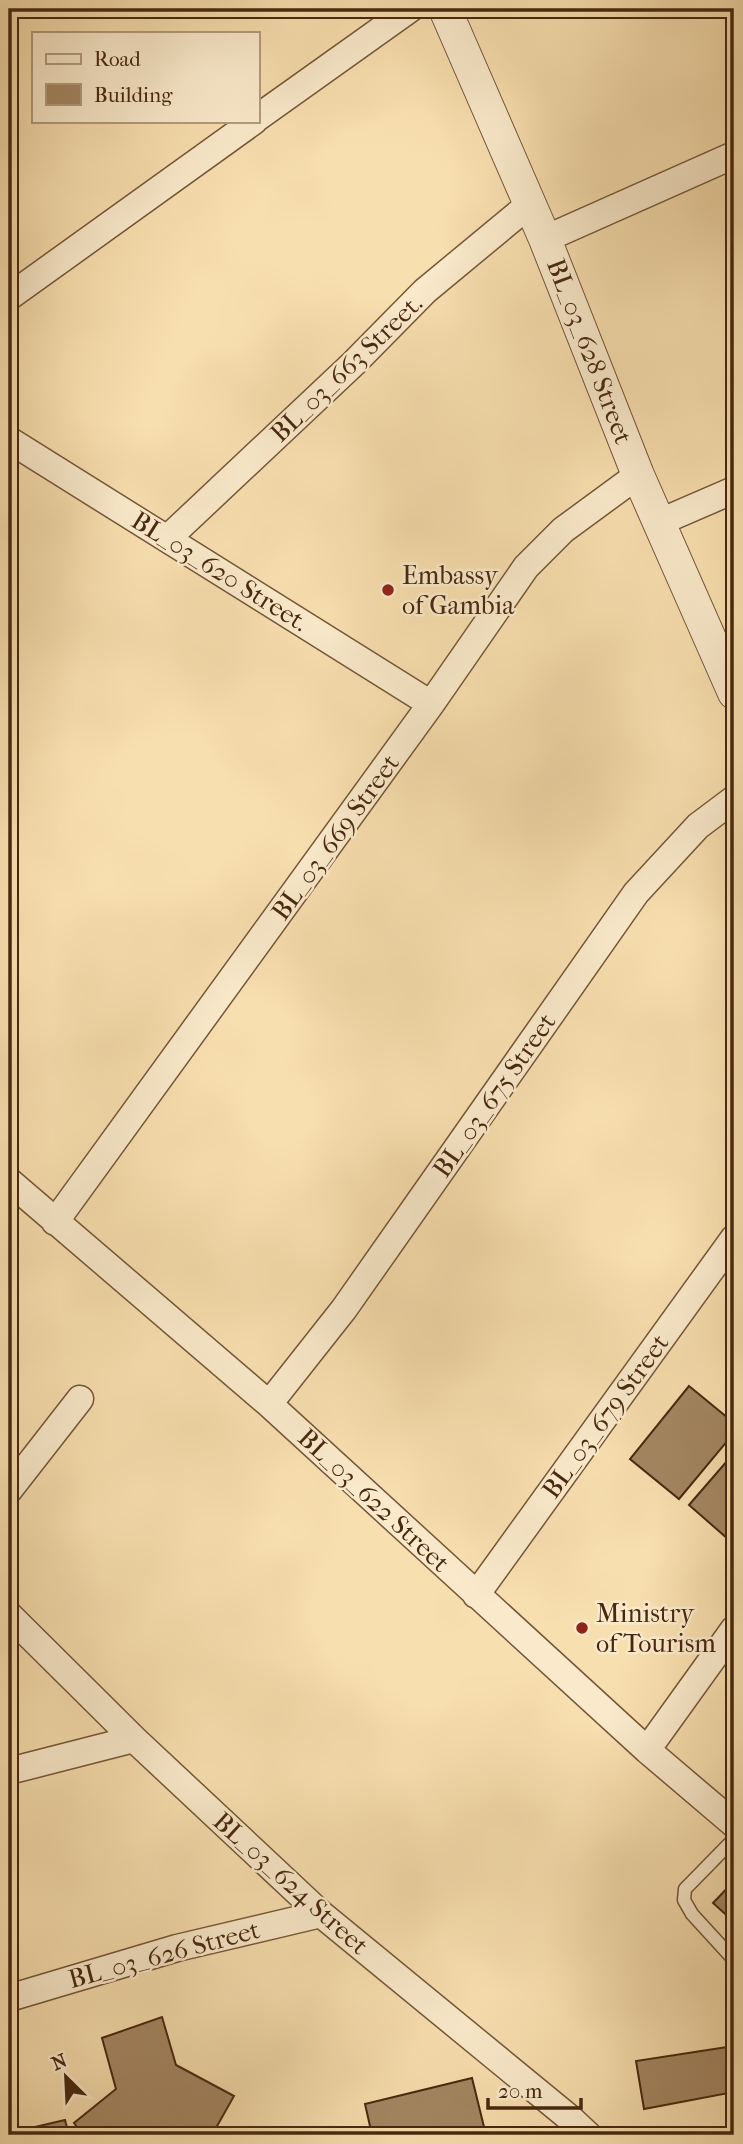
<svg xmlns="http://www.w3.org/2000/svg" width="743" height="2144" font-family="'IM FELL French Canon',serif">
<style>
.building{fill:#a48763;stroke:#482811;stroke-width:2}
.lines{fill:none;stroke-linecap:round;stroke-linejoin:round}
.service-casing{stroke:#745638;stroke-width:15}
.minor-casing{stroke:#745638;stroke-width:29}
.tertiary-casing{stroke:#745638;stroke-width:34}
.path{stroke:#482811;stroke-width:4.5;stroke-dasharray:2 3.5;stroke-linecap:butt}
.service{stroke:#faeacb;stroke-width:12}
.minor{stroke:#faeacb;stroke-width:26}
.tertiary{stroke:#faeacb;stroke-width:32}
.poi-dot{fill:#8f2418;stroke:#faeacb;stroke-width:2.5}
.labels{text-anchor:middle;stroke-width:5;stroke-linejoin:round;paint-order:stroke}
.street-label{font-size:26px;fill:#482811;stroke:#faeacb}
.poi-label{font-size:26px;fill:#482811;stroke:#faeacb;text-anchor:start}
</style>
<rect width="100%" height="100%" fill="#f8dfaf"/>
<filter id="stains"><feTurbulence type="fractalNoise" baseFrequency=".00286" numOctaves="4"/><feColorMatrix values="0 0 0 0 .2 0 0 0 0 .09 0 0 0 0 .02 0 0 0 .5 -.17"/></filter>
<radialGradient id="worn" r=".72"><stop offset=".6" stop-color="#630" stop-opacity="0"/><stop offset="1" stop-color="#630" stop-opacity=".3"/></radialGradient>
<path class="building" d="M689,1386L734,1423V1433L679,1499L630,1459Z
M734,1453V1532L728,1539L689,1505Z
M734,1881V1922L713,1903Z
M162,2017L176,2065L234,2096L212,2135H174L154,2127L145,2135H83L74,2123L116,2089L102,2038Z
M734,2046V2092L644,2109L636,2061Z
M472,2078L486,2135H372L365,2104Z
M65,2120L69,2135H9V2133Z"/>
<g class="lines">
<defs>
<path id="service" d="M734,1839L685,1889L684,1900L692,1914L734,1960"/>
<path id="minor" d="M257,118L410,9
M545,239L734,155
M9,297L254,121
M9,440L431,704
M660,522L734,490
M168,538L354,363L425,291L530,204
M9,1181L269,1404L647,1750L734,1824
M55,1222L431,704L526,567L563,530L638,475
M269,1404L344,1309L636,893L698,826L734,799
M9,1490L80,1399
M476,1595L734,1238
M9,1615L134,1739L321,1914L572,2120L588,2135
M647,1750L734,1629
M9,1771L134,1739
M9,1998L177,1948L321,1914"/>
<path id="tertiary" d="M445,9L545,239L638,475L734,693"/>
</defs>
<use href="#service" class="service-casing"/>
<use href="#minor" class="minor-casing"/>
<use href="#tertiary" class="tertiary-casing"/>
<path class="path" d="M696,2135L734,2129"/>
<use href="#service" class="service"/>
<use href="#minor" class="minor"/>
<use href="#tertiary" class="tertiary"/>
</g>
<g class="poi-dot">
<circle cx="388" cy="590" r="7"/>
<circle cx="582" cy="1628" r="7"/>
</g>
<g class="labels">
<g class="street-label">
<text transform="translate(590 351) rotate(69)" y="9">BL_03_628 Street</text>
<text transform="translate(346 368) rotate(-44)" y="9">BL_03_663 Street.</text>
<text transform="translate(220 571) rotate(32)" y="9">BL_03_620 Street.</text>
<text transform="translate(335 837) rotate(-54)" y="9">BL_03_669 Street</text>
<text transform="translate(494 1095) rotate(-55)" y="9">BL_03_675 Street</text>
<text transform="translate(605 1416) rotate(-54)" y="9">BL_03_679 Street</text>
<text transform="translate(374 1500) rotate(43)" y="9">BL_03_622 Street</text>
<text transform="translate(291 1883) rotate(42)" y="9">BL_03_624 Street</text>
<text transform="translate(164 1954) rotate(-15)" y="9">BL_03_626 Street</text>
</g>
<g class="poi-label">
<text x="402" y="584">Embassy<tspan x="402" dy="30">of Gambia</tspan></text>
<text x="596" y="1622">Ministry<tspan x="596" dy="30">of Tourism</tspan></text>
</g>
</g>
<rect width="743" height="2144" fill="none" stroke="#f8dfaf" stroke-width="35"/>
<rect x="10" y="10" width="722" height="2123" fill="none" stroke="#482811" stroke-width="3.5"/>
<rect x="18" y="18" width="708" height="2109" fill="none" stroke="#482811" stroke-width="2"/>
<rect x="32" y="32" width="228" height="91" fill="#faeacb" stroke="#b39c81" stroke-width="2"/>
<rect x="46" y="54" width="35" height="10" fill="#faeacb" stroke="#b39c81" stroke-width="2"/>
<text x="94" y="66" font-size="21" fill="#482811">Road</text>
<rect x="46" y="84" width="35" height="21" fill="#a48763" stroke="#b39c81" stroke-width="2"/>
<text x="94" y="102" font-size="21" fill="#482811">Building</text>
<g transform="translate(66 2077) rotate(336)" stroke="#faeacb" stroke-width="5" paint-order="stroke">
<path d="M0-5L12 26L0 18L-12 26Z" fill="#482811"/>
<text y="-10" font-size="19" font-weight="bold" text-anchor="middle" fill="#482811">N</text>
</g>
<path d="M488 2098v10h93v-10" fill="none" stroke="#482811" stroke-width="3.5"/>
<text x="498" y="2098" font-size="21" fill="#482811" stroke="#faeacb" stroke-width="5" paint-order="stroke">20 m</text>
<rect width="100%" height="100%" filter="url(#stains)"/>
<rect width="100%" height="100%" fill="url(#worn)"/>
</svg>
